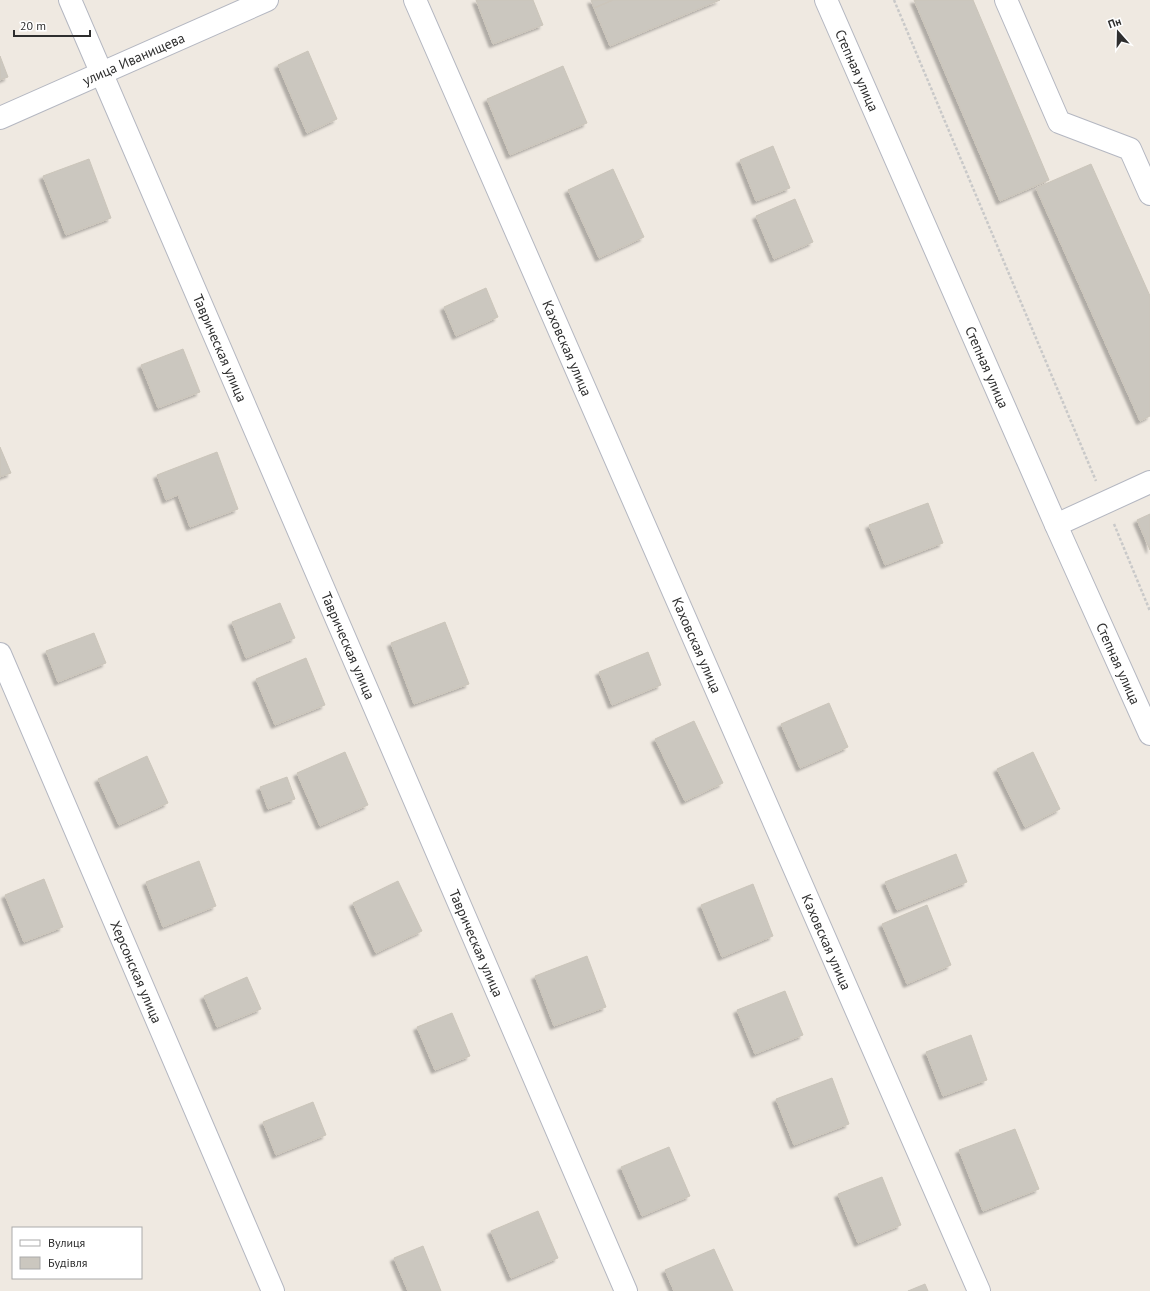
<svg xmlns="http://www.w3.org/2000/svg" width="1150" height="1291" font-family="'PT Sans',sans-serif">
<style>
.building{fill:#cbc7bf;stroke:#cbc5ba;filter:url(#shadow)}
.lines{fill:none;stroke-linecap:round;stroke-linejoin:round}
.minor-casing{stroke:#b4b7c1;stroke-width:24}
.path{stroke:#c9c9c9;stroke-width:2.5;stroke-dasharray:3 2;stroke-linecap:butt}
.minor{stroke:#fff;stroke-width:22}
.labels{text-anchor:middle;stroke-width:3;stroke-linejoin:round;paint-order:stroke}
.street-label{font-size:14px;fill:#2e2e2e;stroke:#fff}
</style>
<defs>
<filter id="shadow"><feDropShadow dx="-3.5" dy="3.5" stdDeviation="1" flood-color="#0004"/></filter>
</defs>
<rect width="100%" height="100%" fill="#efe9e1"/>
<path class="building" d="M476,0H533L543,25L493,44Z
M591,0H613L594,8Z
M613,0H720L610,46L594,8Z
M914,0H973L1049,180L1000,201Z
M308,51L337,119L307,133L278,65Z
M0,56L8,77L0,80Z
M563,66L587,123L510,155L487,99Z
M773,146L790,188L756,201L740,160Z
M89,159L111,218L66,235L43,176Z
M1091,164L1150,296V416L1140,421L1036,188Z
M613,169L644,237L599,258L568,190Z
M795,199L813,242L774,259L756,216Z
M486,288L498,317L456,336L444,307Z
M183,349L200,392L158,408L141,365Z
M0,447L11,473L0,477Z
M217,452L238,509L190,527L178,495L166,500L157,475Z
M928,503L943,543L885,565L869,525Z
M1150,514V550L1137,520Z
M280,603L295,638L246,658L232,622Z
M445,622L469,684L414,704L391,643Z
M94,633L106,663L58,682L46,651Z
M648,652L661,685L612,705L599,672Z
M306,658L325,705L275,725L256,679Z
M829,703L848,747L800,768L781,724Z
M694,721L723,783L685,801L655,739Z
M345,752L368,805L320,826L297,773Z
M1033,752L1060,809L1025,827L997,769Z
M147,756L168,803L119,825L98,779Z
M287,777L295,799L268,809L260,787Z
M956,854L967,882L897,910L885,882Z
M199,861L216,906L163,927L146,882Z
M44,879L63,927L24,942L5,895Z
M398,881L422,931L376,953L353,903Z
M753,884L773,936L722,957L701,905Z
M927,905L951,965L907,984L882,924Z
M587,956L606,1007L554,1026L535,976Z
M247,977L261,1009L217,1027L204,996Z
M785,991L803,1035L755,1054L737,1010Z
M452,1013L470,1056L435,1070L417,1027Z
M971,1035L987,1080L943,1096L926,1052Z
M832,1078L849,1124L794,1145L776,1099Z
M313,1102L326,1135L276,1155L263,1122Z
M1015,1129L1039,1189L983,1211L959,1150Z
M669,1147L690,1196L642,1216L621,1167Z
M882,1177L901,1225L858,1243L838,1194Z
M538,1211L558,1258L511,1278L491,1231Z
M423,1246L441,1291H408L394,1258Z
M714,1249L733,1291H674L665,1270Z
M925,1284L928,1291H908Z"/>
<g class="lines">
<defs>
<g id="minor">
<path id="s1" d="M70,0L626,1291"/>
<path id="s2" d="M415,0L979,1291"/>
<path id="s3" d="M826,0L1056,525L1150,734"/>
<path d="M1006,0L1059,122L1130,149L1150,194"/>
<path id="s4" d="M0,118L267,0"/>
<path d="M1056,525L1150,482"/>
<path id="s5" d="M0,654L273,1291"/>
</g>
</defs>
<use href="#minor" class="minor-casing"/>
<path class="path" d="M894,0L1096,481
M1114,524L1150,611"/>
<use href="#minor" class="minor"/>
</g>
<g class="labels">
<g class="street-label">
<text dy="5" stroke="none"><textPath href="#s4" startOffset="146">улица Иванищева</textPath></text>
<text dy="5" stroke="none"><textPath href="#s3" startOffset="77">Степная улица</textPath></text>
<text dy="5" stroke="none"><textPath href="#s1" startOffset="379">Таврическая улица</textPath></text>
<text dy="5" stroke="none"><textPath href="#s2" startOffset="380">Каховская улица</textPath></text>
<text dy="5" stroke="none"><textPath href="#s3" startOffset="401">Степная улица</textPath></text>
<text dy="5" stroke="none"><textPath href="#s1" startOffset="703">Таврическая улица</textPath></text>
<text dy="5" stroke="none"><textPath href="#s2" startOffset="704">Каховская улица</textPath></text>
<text dy="5" stroke="none"><textPath href="#s3" startOffset="725">Степная улица</textPath></text>
<text dy="5" stroke="none"><textPath href="#s2" startOffset="1028">Каховская улица</textPath></text>
<text dy="5" stroke="none"><textPath href="#s1" startOffset="1027">Таврическая улица</textPath></text>
<text dy="5" stroke="none"><textPath href="#s5" startOffset="346">Херсонская улица</textPath></text>
</g>
</g>
<rect x="12" y="1227" width="130" height="52" fill="#ffffff" stroke="#ababab"/>
<rect x="20" y="1240" width="20" height="6" fill="#ffffff" stroke="#ababab"/>
<text x="48" y="1247" font-size="12" fill="#2e2e2e">Вулиця</text>
<rect x="20" y="1257" width="20" height="12" fill="#cbc7bf" stroke="#ababab"/>
<text x="48" y="1267" font-size="12" fill="#2e2e2e">Будівля</text>
<g transform="translate(1118 32) rotate(340)" stroke="#ffffff" stroke-width="3" paint-order="stroke">
<path d="M0-3L7 15L0 10L-7 15Z" fill="#2e2e2e"/>
<text y="-6" font-size="11" font-weight="bold" text-anchor="middle" fill="#2e2e2e">Пн</text>
</g>
<path d="M14 30v6h76v-6" fill="none" stroke="#2e2e2e" stroke-width="2"/>
<text x="20" y="30" font-size="12" fill="#2e2e2e" stroke="#ffffff" stroke-width="3" paint-order="stroke">20 m</text>
</svg>
